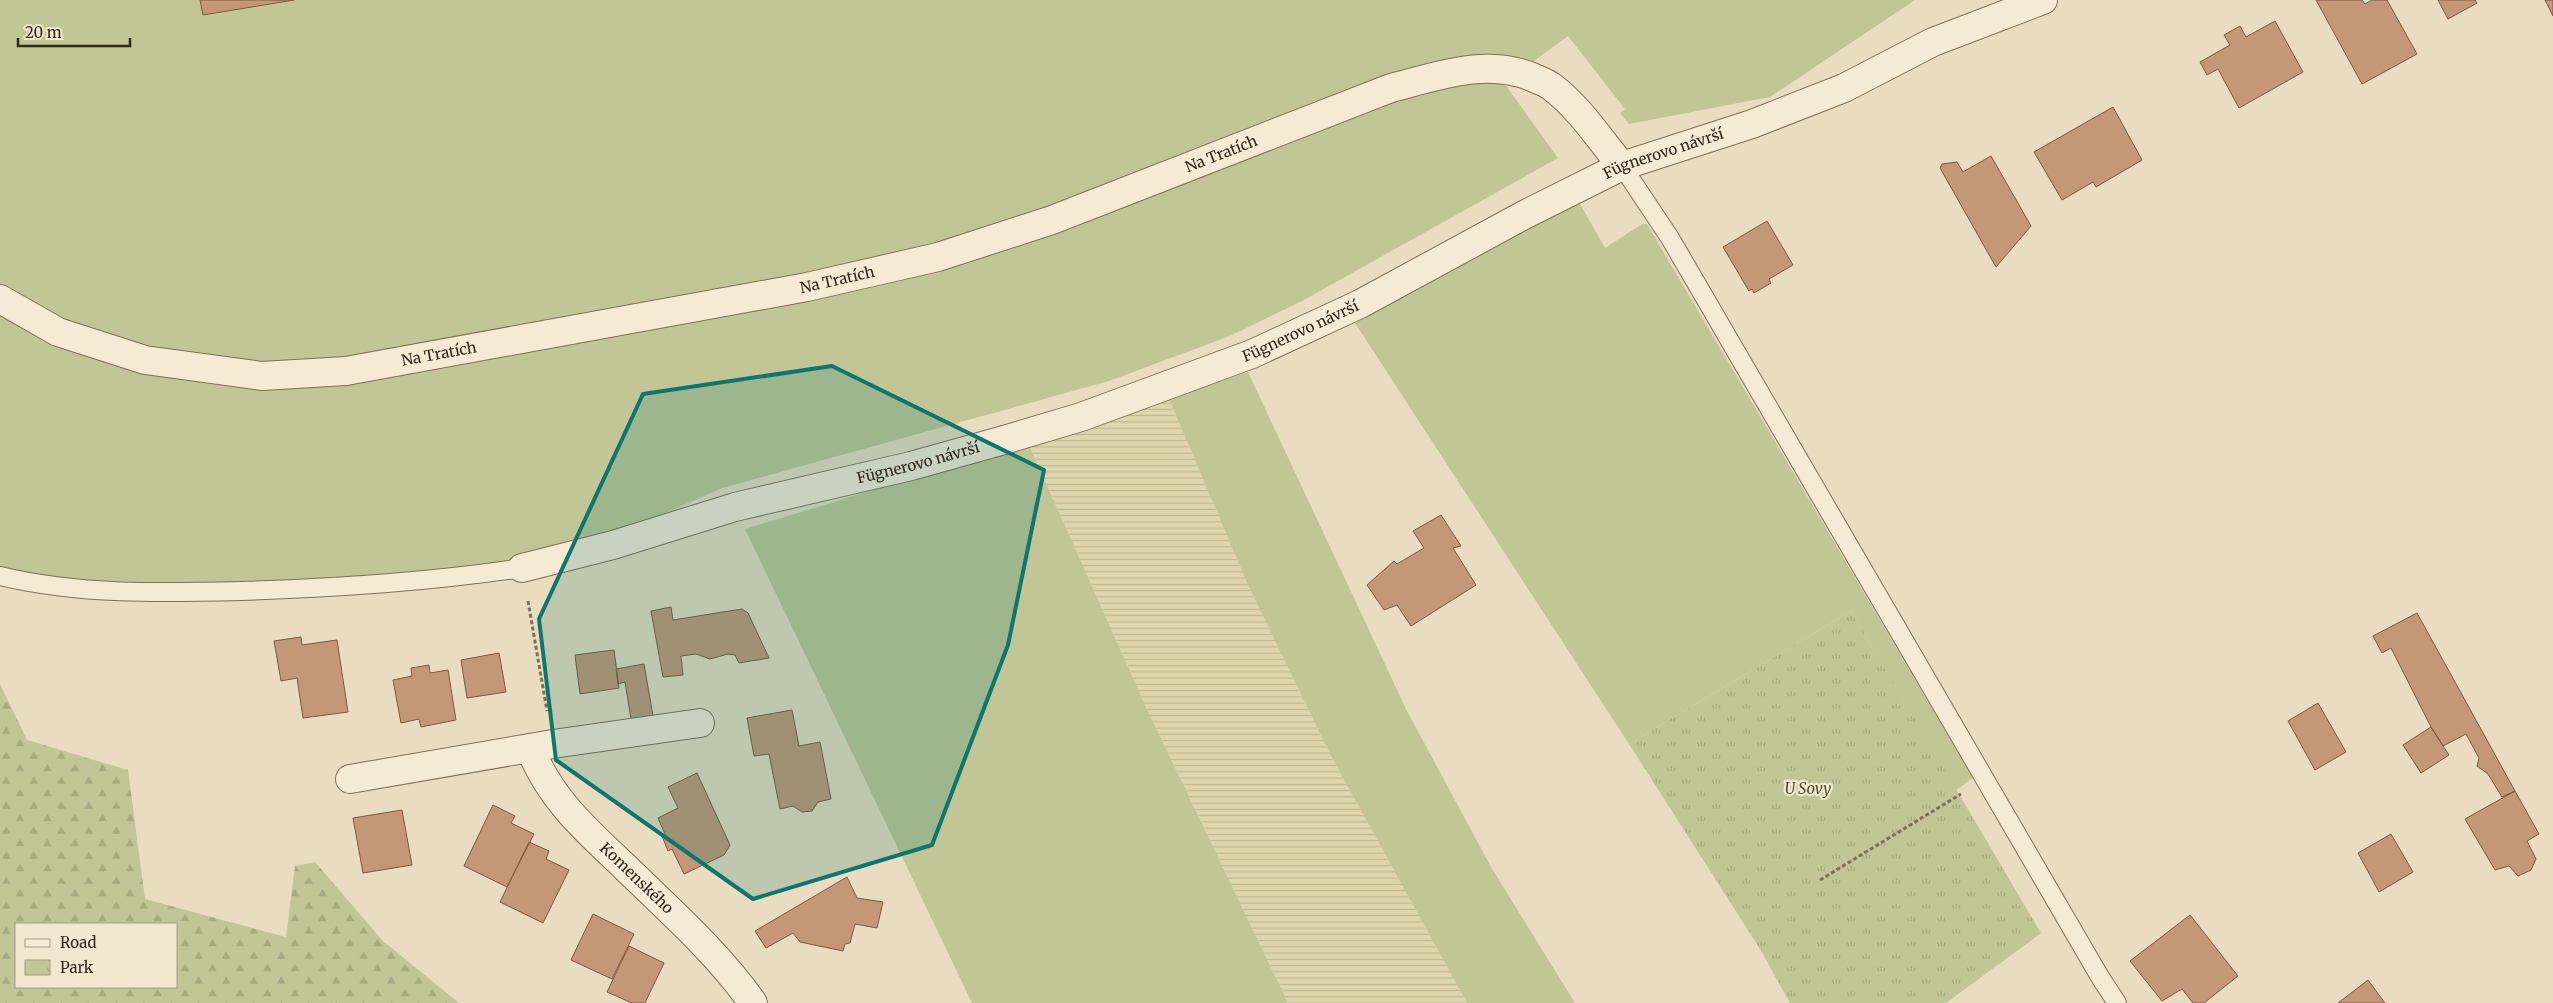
<svg xmlns="http://www.w3.org/2000/svg" width="2553" height="1003" font-family="Merriweather,serif">
<style>
.farmland{fill:url(#farmland-rules)}
.green{fill:#c2c696}
.forest{fill:url(#forest-firs);fill-rule:evenodd}
.park{fill:url(#park-tufts)}
.building{fill:#c59779;stroke:#7e5842}
.lines{fill:none;stroke-linecap:round;stroke-linejoin:round}
.lane-casing{stroke:#816e5a;stroke-width:20}
.street-casing{stroke:#816e5a;stroke-width:30}
.path{stroke:#816e5a;stroke-width:3;stroke-dasharray:4 2.5;stroke-linecap:butt}
.lane{stroke:#f5ead3;stroke-width:18}
.street{stroke:#f5ead3;stroke-width:28}
.marked{fill:#0f766e;fill-opacity:0.2;stroke:#0f766e;stroke-width:4;stroke-linejoin:round}
.labels{text-anchor:middle;stroke-width:4.5;stroke-linejoin:round;paint-order:stroke}
.street-label{font-size:15px;fill:#32271d;stroke:#f2e7cf}
.park-label{font-size:15px;font-style:italic;fill:#444d25;stroke:#f2e7cf}
</style>
<defs>
<pattern id="farmland-rules" width="6" height="5" patternUnits="userSpaceOnUse" patternTransform="scale(1.25)"><rect width="6" height="5" fill="#dfd6ae"/><path d="M0 2.5h6" fill="none" stroke="#c0b895"/></pattern>
<pattern id="forest-firs" width="22" height="20" patternUnits="userSpaceOnUse" patternTransform="scale(1.25)"><rect width="22" height="20" fill="#c2c696"/><path d="M5 1l3.5 6h-7zM16 11l3.5 6h-7z" fill="#a7aa81"/></pattern>
<pattern id="park-tufts" width="24" height="20" patternUnits="userSpaceOnUse" patternTransform="scale(1.25)"><rect width="24" height="20" fill="#c2c696"/><path d="M3 7l-1-3M5 7V3M7 7l1-3M15 17l-1-3M17 17v-4M19 17l1-3" fill="none" stroke="#a7aa81"/></pattern>
</defs>
<rect width="100%" height="100%" fill="#eadcc0"/>
<path class="farmland" d="M1169,399L1248,585L1330,754L1467,1003H1288L1145,705L1028,443Z"/>
<path class="green" d="M0,0H1915L1770,97L1629,124L1620,113L1625,109L1568,36L1504,83L1558,158L1302,301L1230,336L1109,381L722,488L630,529L567,548L501,563L341,580L221,586L61,581L0,569Z
M1580,204L1605,248L1642,224H1647L1973,778L1956,790L1851,611L1629,744L1355,323L1495,241Z
M1248,372L1407,711L1491,867L1575,1003H1467L1330,754L1248,585L1169,399Z
M1028,443L1145,705L1288,1003H972L745,529Z"/>
<path class="forest" d="M0,684L27,740L128,770L145,899L286,937L295,866L315,862L383,941L459,1003H0ZM16,924H176V987H16Z"/>
<path class="park" d="M1851,611L2041,933L1946,1003H1790L1760,949L1629,744Z"/>
<path class="building" d="M200,0H294L203,15Z
M2316,0H2362L2365,4L2372,0H2387L2417,54L2362,84Z
M2438,0H2475L2477,3L2448,19Z
M2545,0H2553V16Z
M2275,21L2303,72L2239,108L2218,69L2207,75L2200,62L2230,45L2224,35L2240,26L2246,37Z
M2113,107L2142,160L2096,187L2093,182L2062,200L2034,152Z
M1991,156L2031,226L1996,267L1940,168L1942,164L1957,162L1963,172Z
M1767,221L1793,265L1769,279L1771,283L1754,293L1752,289L1749,291L1723,247Z
M1441,515L1461,546L1453,548L1476,585L1411,626L1397,605L1384,610L1367,585L1394,561L1397,564L1424,548L1413,531Z
M671,607L673,620L742,609L748,613L769,658L739,663L735,655L728,654L710,659L696,654L681,656L683,675L663,677L651,611Z
M2417,613L2515,791L2502,797L2488,774L2477,766L2479,758L2466,734L2443,746L2431,727L2391,648L2382,653L2373,636Z
M301,637L302,645L337,640L348,712L303,718L297,678L281,681L274,641Z
M614,650L619,688L580,694L575,655Z
M499,653L506,692L467,698L461,660Z
M644,664L653,716L631,719L625,682L618,684L616,669Z
M429,665L430,673L448,670L456,720L421,727L419,719L401,723L393,680L412,676L411,668Z
M2318,703L2346,752L2315,770L2288,721Z
M792,710L799,746L820,742L831,799L818,802L812,811L802,812L793,806L780,809L769,754L754,756L747,718Z
M2431,727L2449,755L2421,773L2403,745Z
M697,773L730,845L724,855L684,874L672,849L668,851L662,836L665,834L658,818L678,808L668,787Z
M2515,791L2539,834L2527,841L2536,859L2531,870L2518,876L2509,866L2495,870L2465,819Z
M493,805L515,816L511,823L534,834L507,887L464,866Z
M402,810L412,865L363,873L353,818Z
M2391,834L2413,872L2379,892L2358,853Z
M529,842L549,851L546,859L569,870L543,923L500,902Z
M847,877L857,898L883,902L877,928L855,924L850,943L845,944L843,951L800,942L793,933L766,948L755,931Z
M593,914L634,934L612,979L571,960Z
M2190,915L2238,976L2204,1003H2193L2182,989L2162,1001L2130,961Z
M629,946L664,963L645,1003H632L607,992Z
M2368,980L2385,1003H2338Z"/>
<g class="lines">
<defs>
<path id="lane" d="M1622,166L1670,238L2100,977L2117,1003
M0,576C79,595 161,593 242,591C336,588 429,582 522,568"/>
<g id="street">
<path id="s1" d="M0,299L58,332L145,360L262,376L346,371L807,287L938,257L1052,220L1391,88C1438,76 1485,58 1532,77C1538,80 1546,82 1552,87C1580,108 1600,140 1622,166"/>
<path id="s2" d="M522,568L613,545L735,507L911,466L1004,440L1081,417L1252,354L1360,304L1524,215L1622,166L1752,124L1844,88L1933,42L2043,0"/>
<path id="s3" d="M530,748C550,799 586,830 625,867C669,910 717,952 753,1003"/>
<path d="M350,779L553,744L700,723"/>
</g>
</defs>
<use href="#lane" class="lane-casing"/>
<use href="#street" class="street-casing"/>
<path class="path" d="M528,601L547,711
M1820,880L1961,794"/>
<use href="#lane" class="lane"/>
<use href="#street" class="street"/>
</g>
<path class="marked" d="M832,366L1044,470L1008,645L932,845L753,899L556,760L539,619L643,394Z"/>
<g class="labels">
<g class="street-label">
<text dy="5" stroke="none"><textPath href="#s1" startOffset="1265">Na Tratích</textPath></text>
<text dy="5" stroke="none"><textPath href="#s2" startOffset="1220">Fügnerovo návrší</textPath></text>
<text dy="5" stroke="none"><textPath href="#s1" startOffset="860">Na Tratích</textPath></text>
<text dy="5" stroke="none"><textPath href="#s2" startOffset="815">Fügnerovo návrší</textPath></text>
<text dy="5" stroke="none"><textPath href="#s1" startOffset="455">Na Tratích</textPath></text>
<text dy="5" stroke="none"><textPath href="#s2" startOffset="410">Fügnerovo návrší</textPath></text>
<text dy="5" stroke="none"><textPath href="#s3" startOffset="170">Komenského</textPath></text>
</g>
<g class="park-label">
<text x="1808" y="794">U Sovy</text>
</g>
</g>
<rect x="15" y="923" width="162" height="65" fill="#f2e7cf" stroke="#a59a88"/>
<rect x="25" y="939" width="25" height="8" fill="#f5ead3" stroke="#a59a88"/>
<text x="60" y="948" font-size="15" fill="#32271d">Road</text>
<rect x="25" y="960" width="25" height="15" fill="url(#park-tufts)" stroke="#a59a88"/>
<text x="60" y="973" font-size="15" fill="#32271d">Park</text>
<path d="M18 38v8h112v-8" fill="none" stroke="#32271d" stroke-width="2.5"/>
<text x="25" y="38" font-size="15" fill="#32271d" stroke="#f2e7cf" stroke-width="4" paint-order="stroke">20 m</text>
</svg>
